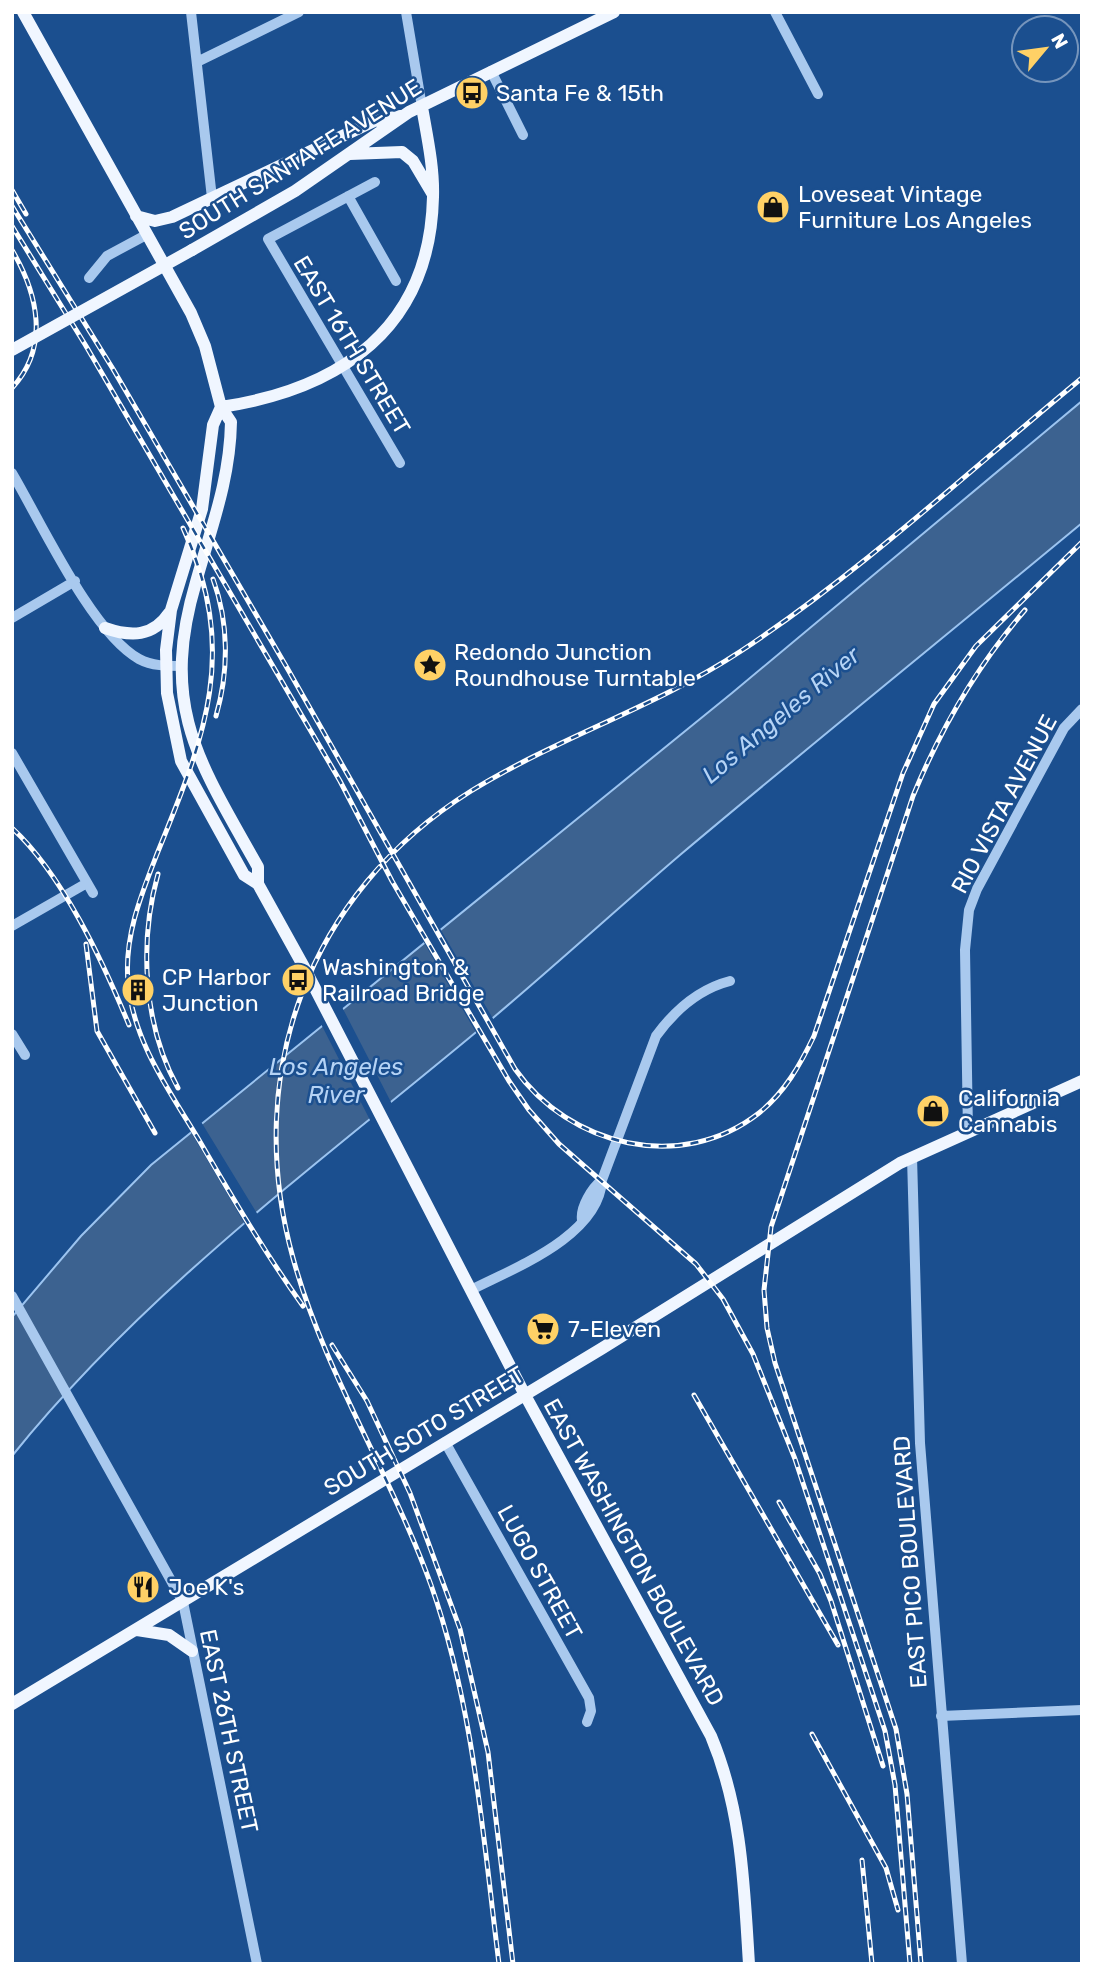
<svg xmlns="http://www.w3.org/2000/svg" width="1094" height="1976" font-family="Rubik,sans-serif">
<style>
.water{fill:#3c6290;stroke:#9cc4f0;stroke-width:2}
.pier{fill:#1b4f8f}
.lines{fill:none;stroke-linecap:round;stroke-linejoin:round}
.minor{stroke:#a9c9ee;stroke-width:10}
.major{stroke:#f0f6ff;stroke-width:12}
.rail-casing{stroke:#fff;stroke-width:5}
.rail{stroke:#1b4f8f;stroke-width:2.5;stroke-dasharray:8;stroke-linecap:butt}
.major-bridge{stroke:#f0f6ff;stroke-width:12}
.labels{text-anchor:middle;stroke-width:5;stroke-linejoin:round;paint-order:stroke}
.poi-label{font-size:23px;fill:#fff;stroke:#1b4f8f;text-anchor:start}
.street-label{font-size:23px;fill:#fff;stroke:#1b4f8f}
.water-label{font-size:24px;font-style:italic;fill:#b5d3f5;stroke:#1b4f8f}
</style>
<rect width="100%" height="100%" fill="#1b4f8f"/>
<path class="water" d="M1082,401V523C948,634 813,743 680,855C611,914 545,975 475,1033C314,1167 144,1292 12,1456V1317L81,1236L151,1165L732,693Z"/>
<path class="pier" d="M438,925L495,1022L478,1036L422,939Z
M341,1005L393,1106L372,1124L320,1022Z
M200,1120L258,1215L246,1226L189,1129Z"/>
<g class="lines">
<path class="minor" d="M191,12L212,198
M406,12L422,107
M775,12L818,94
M197,62L299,12
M491,71L523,135
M375,182L268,239L400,463
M348,196L396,281
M89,278L107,256L146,235
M12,473C41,522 92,633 139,659C152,666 167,666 181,666
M12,618L75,581
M12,753L93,893
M12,926L87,883
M12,1034L25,1055
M968,1132L965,950L969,910L977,889L1064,728L1082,709
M912,1157L920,1443L962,1964
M582,1220C580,1207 592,1188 602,1180
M471,1290C514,1268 599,1236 602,1180L656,1036C675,1010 699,989 730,981
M12,1296L183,1602L257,1964
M445,1442L589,1698L591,1711L587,1722
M941,1716L1082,1710"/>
<path class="major" d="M23,12L191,313L205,346L221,407L231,422C230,480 211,528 196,582C159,707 199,762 258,867V884
M350,154L402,152L413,161L432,193
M136,216L155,221L172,217L374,121L401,116
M192,250L295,191L409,112L614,12
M221,407L213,425L202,509L171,610L166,650L167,693L181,761L244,875L258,884L304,967L525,1395L711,1736C742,1810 744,1885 749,1964
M221,407C341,389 430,328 433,197C434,167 427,136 422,107
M105,628C131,637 153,637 169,613
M137,1630L169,1635L192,1651
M12,1704L601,1349L900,1163L1082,1081"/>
<defs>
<path id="rail" d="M12,190L26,214
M12,206L113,369L286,666L515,1069C569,1146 681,1174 759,1113C785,1092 800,1065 814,1036L903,773L934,704L976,646L1082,542
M12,226L86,346L340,781L392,881L509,1081L529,1110L559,1144L696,1264L723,1299L753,1354L795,1459L885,1731L895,1785L910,1964
M12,250C38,294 50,347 12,388
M183,528C240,652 205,736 157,854C141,895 124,937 128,982C133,1041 169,1090 199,1140C232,1197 265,1253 303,1306
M213,579C229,623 229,671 216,716
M12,828C63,875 103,962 129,1025
M158,874C139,942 143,1025 178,1088
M86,944L97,1031L155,1133
M332,1345L367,1401L410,1493L460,1629L488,1752L513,1964
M694,1395L838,1645
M779,1502L820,1574L831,1601L883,1766
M812,1734L886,1868L898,1910
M862,1860L872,1964
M499,1964C483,1837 474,1707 431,1585C391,1474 324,1372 293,1258C242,1074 308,893 471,791C557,738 656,707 741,651C862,571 970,470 1082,378
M921,1964L907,1794L896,1729L775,1363L767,1328L764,1290L771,1227L913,796C941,728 977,666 1025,610"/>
</defs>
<use href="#rail" class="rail-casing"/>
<use href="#rail" class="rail"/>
<path class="major-bridge" d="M12,350L192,250"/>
</g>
<defs>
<symbol id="bus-disc" viewBox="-11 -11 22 22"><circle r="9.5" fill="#ffd166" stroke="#1b4f8f"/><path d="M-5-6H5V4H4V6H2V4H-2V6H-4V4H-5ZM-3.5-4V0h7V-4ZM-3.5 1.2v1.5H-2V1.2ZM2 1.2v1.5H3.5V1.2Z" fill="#111"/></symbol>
<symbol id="shop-disc" viewBox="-11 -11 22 22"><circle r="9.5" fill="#ffd166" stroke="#1b4f8f"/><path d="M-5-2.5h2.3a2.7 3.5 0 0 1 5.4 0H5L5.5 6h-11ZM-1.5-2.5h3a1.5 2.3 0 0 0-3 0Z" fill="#111"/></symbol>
<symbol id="sight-disc" viewBox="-11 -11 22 22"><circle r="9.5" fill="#ffd166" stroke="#1b4f8f"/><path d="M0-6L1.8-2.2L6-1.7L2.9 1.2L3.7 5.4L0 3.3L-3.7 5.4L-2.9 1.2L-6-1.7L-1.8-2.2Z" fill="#111"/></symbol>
<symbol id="building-disc" viewBox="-11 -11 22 22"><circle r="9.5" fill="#ffd166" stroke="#1b4f8f"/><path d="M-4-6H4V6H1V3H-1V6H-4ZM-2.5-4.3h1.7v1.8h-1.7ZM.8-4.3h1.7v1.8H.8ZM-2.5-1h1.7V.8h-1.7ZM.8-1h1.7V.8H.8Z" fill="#111"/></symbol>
<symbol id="supermarket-disc" viewBox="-11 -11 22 22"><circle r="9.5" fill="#ffd166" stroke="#1b4f8f"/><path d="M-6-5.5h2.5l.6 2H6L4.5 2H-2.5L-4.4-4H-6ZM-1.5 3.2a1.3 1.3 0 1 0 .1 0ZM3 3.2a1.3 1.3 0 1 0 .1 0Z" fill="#111"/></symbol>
<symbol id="restaurant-disc" viewBox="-11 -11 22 22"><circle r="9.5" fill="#ffd166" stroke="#1b4f8f"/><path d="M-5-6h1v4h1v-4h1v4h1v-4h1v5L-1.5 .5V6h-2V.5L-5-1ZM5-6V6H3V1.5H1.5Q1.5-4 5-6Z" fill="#111"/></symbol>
</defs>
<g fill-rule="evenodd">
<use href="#bus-disc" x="453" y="74" width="38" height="38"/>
<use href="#shop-disc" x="754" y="188" width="38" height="38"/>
<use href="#sight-disc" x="411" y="646" width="38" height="38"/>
<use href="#bus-disc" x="279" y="961" width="38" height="38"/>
<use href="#building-disc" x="119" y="971" width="38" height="38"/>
<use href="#shop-disc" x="914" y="1092" width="38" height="38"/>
<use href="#supermarket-disc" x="524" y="1310" width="38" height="38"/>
<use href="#restaurant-disc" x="124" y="1568" width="38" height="38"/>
</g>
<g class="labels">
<g class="poi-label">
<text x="496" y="101">Santa Fe &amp; 15th</text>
<text x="798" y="202">Loveseat Vintage<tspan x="798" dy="26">Furniture Los Angeles</tspan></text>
<text x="454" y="660">Redondo Junction<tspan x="454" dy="26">Roundhouse Turntable</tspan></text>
<text x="322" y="975">Washington &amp;<tspan x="322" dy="26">Railroad Bridge</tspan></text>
<text x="162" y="985">CP Harbor<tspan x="162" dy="26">Junction</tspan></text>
<text x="958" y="1106">California<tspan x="958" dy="26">Cannabis</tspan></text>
<text x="568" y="1337">7-Eleven</text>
<text x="168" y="1595">Joe K's</text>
</g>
<g class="street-label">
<text transform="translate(300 159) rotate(-32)" y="8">SOUTH SANTA FE AVENUE</text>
<text transform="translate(352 345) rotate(59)" y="8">EAST 16TH STREET</text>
<text transform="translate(1004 804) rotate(-62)" y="8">RIO VISTA AVENUE</text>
<text transform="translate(424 1431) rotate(-31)" y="8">SOUTH SOTO STREET</text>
<text transform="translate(634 1552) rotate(61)" y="8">EAST WASHINGTON BOULEVARD</text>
<text transform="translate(910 1562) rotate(-94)" y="8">EAST PICO BOULEVARD</text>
<text transform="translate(540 1572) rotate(61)" y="8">LUGO STREET</text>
<text transform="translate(229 1731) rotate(78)" y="8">EAST 26TH STREET</text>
</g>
<g class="water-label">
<text transform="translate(781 715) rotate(-40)" y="8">Los Angeles River</text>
<text x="336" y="1075">Los Angeles<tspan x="336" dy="28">River</tspan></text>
</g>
</g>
<rect width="1094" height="1976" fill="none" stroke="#ffffff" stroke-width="28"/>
<g transform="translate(1045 49) rotate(61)"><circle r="33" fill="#1b4f8f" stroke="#7695bc" stroke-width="2"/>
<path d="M0-5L12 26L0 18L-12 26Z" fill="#ffd166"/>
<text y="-10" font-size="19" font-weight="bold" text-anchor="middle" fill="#ffffff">N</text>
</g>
</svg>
